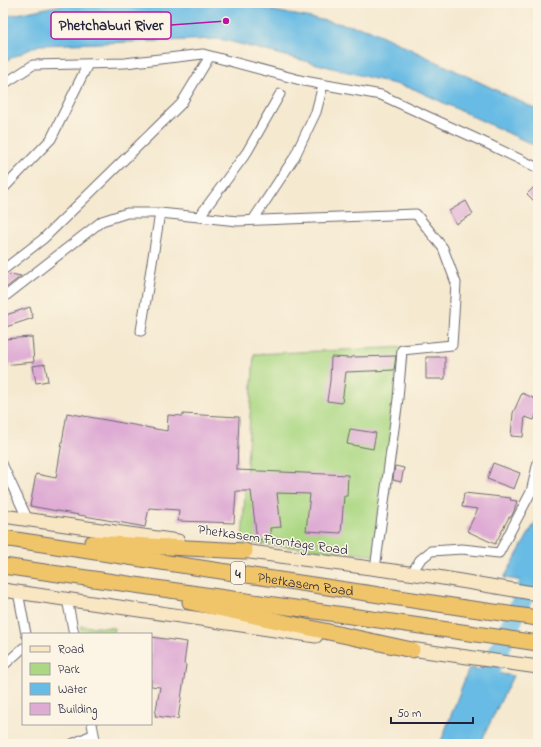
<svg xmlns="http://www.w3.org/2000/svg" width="541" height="747" font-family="'Indie Flower',sans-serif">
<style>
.green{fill:#acd884;stroke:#677d60}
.water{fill:#68bbe4;stroke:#456e90}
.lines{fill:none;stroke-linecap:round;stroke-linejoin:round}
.river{stroke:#68bbe4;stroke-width:20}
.building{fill:#deabd4}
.minor-casing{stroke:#6c686f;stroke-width:11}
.secondary-casing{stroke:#6c686f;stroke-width:15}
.trunk-casing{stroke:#6c686f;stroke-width:17}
.minor{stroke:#fff;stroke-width:9}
.secondary{stroke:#f9e7c3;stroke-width:13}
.trunk{stroke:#f0c469;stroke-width:15}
.labels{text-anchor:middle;stroke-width:3;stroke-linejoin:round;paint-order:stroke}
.shield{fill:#fcf5e5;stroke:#63616e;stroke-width:1}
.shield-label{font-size:13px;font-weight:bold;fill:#22223b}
.street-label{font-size:14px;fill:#22223b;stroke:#fcf5e5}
.leader{fill:none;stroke:#b5179e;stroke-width:1.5}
.callout-dot{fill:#b5179e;stroke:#fcf5e5;stroke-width:1.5}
.callout{fill:#fcf5e5;stroke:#b5179e;stroke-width:1.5}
.callout-label{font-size:15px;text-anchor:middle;font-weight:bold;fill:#22223b}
</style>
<rect width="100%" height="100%" fill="#fcf5e5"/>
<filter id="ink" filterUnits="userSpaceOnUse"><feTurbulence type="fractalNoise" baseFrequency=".025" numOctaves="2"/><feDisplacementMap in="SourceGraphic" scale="8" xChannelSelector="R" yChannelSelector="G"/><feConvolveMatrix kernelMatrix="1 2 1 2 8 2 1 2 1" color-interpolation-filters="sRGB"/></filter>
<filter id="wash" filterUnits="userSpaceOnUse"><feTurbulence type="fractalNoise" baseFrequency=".012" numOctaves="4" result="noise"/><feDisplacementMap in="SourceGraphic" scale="16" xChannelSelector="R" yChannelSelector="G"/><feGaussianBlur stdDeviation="0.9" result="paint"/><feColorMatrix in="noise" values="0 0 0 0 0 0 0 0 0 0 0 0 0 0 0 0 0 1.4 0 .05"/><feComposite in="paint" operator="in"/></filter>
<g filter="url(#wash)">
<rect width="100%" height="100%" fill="#f5e9d0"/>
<path class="green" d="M408,347L381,556L242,542L254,354Z
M80,626L114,628L113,634H82Z"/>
<path class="water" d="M70,3H233L368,29L538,110V147L414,89L220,39L39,45L3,62V17Z
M538,517V583L504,578Z
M469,668L513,676L485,733L481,744H440Z"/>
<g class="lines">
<path class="river" d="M457,744L538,564"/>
</g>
<g id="blocks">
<path class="building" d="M538,183V205L527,194Z
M466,201L473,214L456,224L449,211Z
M10,274L21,276L3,290V281Z
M30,307L33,318L6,327L3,316Z
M32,337L34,362L3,365V339Z
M396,356L394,370L346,372L342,403L327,401L330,381L331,357L351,358V357Z
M426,357H445V379H426Z
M45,364L48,381L36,383L33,366Z
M522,393L538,400V410L534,420L525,417L523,437L511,436L513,413Z
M67,413L167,431L168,415L183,416V414L239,417L237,470L348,475L347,496H344L341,533L306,531L310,494L277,493L281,527L270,528L271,538L257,540L251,491H236L234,523L178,521L179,510L149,508L145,527L30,506L36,474L56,478Z
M350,429L376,433L373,449L347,444Z
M493,463L520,473L514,489L487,479Z
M395,466L404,468L401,482L393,480Z
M464,493L511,498L510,500L517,501L514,511L511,517H509L495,544L467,531L478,509L462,507Z
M151,637L187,642L184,664L186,665L178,719L155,716L160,687L151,686Z"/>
</g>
</g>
<g filter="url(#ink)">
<use href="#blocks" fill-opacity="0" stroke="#6c686f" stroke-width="1"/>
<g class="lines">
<defs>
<path id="minor" d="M3,83L7,82L33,65L125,63L203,54L304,81L381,95L490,145L538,168
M3,189L51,139L88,64
M199,217L247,152L280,94
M253,220L294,158L316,112L323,85
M3,270L43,239L181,104L210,56
M3,298L102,221L127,213H160L238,221L416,214L443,248L456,283L452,345L402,350L398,399L375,569
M141,331L160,213
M3,466L28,520
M411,574L420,560L431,551L462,549L499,553L531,492L538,462
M18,592L26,634
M67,599L74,634
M3,666L23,648
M92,724L96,744
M72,744L94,734"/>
<path id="secondary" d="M3,516L178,541
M235,550L431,576L538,594
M3,590L316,636
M403,648L538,667"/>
<g id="trunk">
<path id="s1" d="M3,538L472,609L538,618"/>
<path d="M92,543L245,551"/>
<path d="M3,566L538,643"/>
<path d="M190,602L412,650"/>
</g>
</defs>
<use href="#minor" class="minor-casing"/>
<use href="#secondary" class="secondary-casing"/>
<use href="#trunk" class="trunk-casing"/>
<use href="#minor" class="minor"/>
<use href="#secondary" class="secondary"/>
<use href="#trunk" class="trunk"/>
</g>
</g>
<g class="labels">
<rect class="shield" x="231" y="562" width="14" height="22" rx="3"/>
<g class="shield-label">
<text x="238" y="578">4</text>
</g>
<g class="street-label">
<text transform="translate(273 539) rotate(8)" y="5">Phetkasem Frontage Road</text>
<text dy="5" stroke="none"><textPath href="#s1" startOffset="306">Phetkasem Road</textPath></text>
</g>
</g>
<path class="leader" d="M226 21L171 25"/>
<circle class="callout-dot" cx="226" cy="21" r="4"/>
<rect class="callout" x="51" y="12" width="120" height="27" rx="4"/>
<g class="callout-label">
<text x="111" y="30">Phetchaburi River</text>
</g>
<rect width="541" height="747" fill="none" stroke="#fcf5e5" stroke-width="16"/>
<rect x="22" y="633" width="130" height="92" fill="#fcf5e5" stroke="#a5a1a1"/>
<rect x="30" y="646" width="20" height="6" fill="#f9e7c3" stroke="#a5a1a1"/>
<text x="58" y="653" font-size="12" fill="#22223b">Road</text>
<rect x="30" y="663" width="20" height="12" fill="#acd884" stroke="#a5a1a1"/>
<text x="58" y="673" font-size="12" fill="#22223b">Park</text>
<rect x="30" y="683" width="20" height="12" fill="#68bbe4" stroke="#a5a1a1"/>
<text x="58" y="693" font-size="12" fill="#22223b">Water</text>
<rect x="30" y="703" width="20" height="12" fill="#deabd4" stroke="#a5a1a1"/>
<text x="58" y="713" font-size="12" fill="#22223b">Building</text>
<path d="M391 717v6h82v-6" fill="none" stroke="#22223b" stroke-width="2"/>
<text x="397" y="717" font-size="12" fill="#22223b" stroke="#fcf5e5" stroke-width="3" paint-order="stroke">50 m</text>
</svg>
